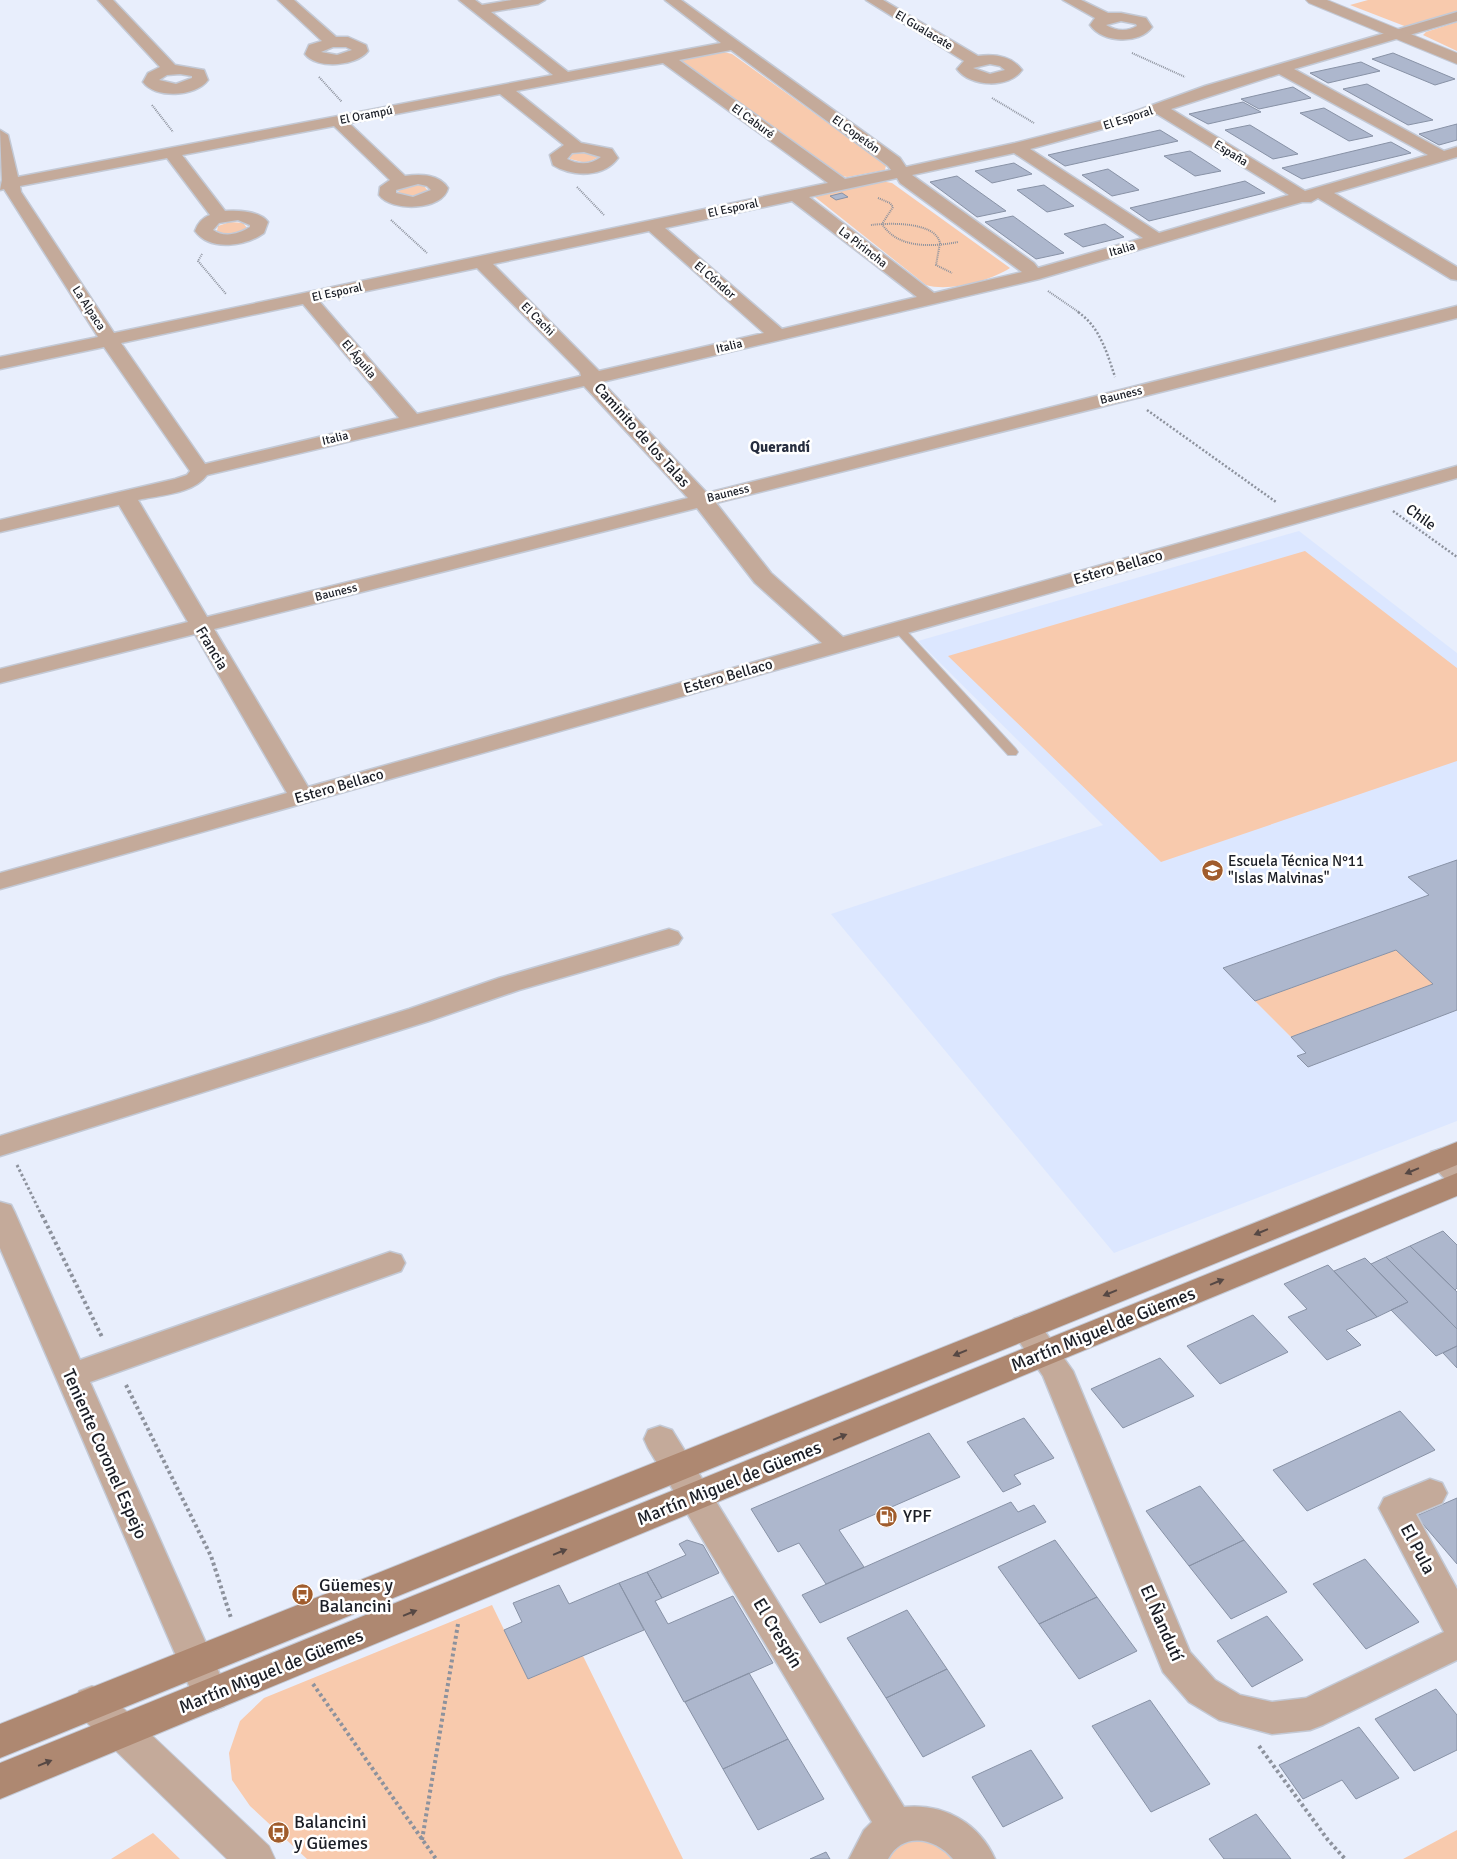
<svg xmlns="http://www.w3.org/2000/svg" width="1457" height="1859" font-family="Signika,sans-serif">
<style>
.built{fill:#dce7ff}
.green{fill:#f8caad}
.building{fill:#adb7cd;stroke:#8892a6}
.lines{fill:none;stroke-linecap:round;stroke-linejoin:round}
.service-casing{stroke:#c3c9d5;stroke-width:2}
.minor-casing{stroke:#c3c9d5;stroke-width:3}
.tertiary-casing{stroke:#c3c9d5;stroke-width:2}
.secondary-casing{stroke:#c3c9d5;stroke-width:2}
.path-far3{stroke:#8d929d;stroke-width:2;stroke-dasharray:1 1;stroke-linecap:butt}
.path-far2{stroke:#8d929d;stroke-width:2.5;stroke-dasharray:2 2;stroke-linecap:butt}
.path-far1{stroke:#8d929d;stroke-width:3;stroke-dasharray:2.5 2.5;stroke-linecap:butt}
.path{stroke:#8d929d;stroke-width:4;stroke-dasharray:3 3;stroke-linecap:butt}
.service{fill:#c4aa9a;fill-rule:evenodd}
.minor{fill:#c4aa9a;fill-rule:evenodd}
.tertiary{fill:#c4aa9a;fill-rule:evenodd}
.secondary{fill:#ae8871;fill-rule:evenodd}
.oneway{fill:#564844}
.labels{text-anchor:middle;stroke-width:5;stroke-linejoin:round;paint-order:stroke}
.far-street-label{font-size:12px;fill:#1b1e26;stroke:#fff}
.street-label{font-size:15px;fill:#1b1e26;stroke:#fff}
.far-quarter-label{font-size:15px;font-weight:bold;fill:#272e3f;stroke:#fff}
.poi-label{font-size:15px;fill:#1b1e26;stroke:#fff;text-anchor:start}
.near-street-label{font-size:18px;fill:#1b1e26;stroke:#fff}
.near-poi-label{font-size:18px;fill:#1b1e26;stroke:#fff;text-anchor:start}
</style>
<rect width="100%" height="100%" fill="#e8eefc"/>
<path class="built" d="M1299,531L1457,653V1121L1114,1253L831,914L1103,825L918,641Z"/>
<path class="green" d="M1368,0H1457V12L1407,27L1350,5Z
M1457,22V51L1423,35L1426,32Z
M720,51L732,54L886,165L885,170L847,177L837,175L678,60Z
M581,151L598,155L599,157L586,163L570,159V155Z
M875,180L892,183L1010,268C990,281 949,292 926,285L815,197L817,193Z
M415,184L423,185L428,191L414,196L398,193L399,188Z
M230,222L243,223L247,228C239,235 226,237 217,231L218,226Z
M1305,551L1457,668V761L1161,862L948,656Z
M1396,950L1433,984L1291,1037L1255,1001Z
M492,1605L528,1679L583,1656L683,1859H307L250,1806L232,1780L229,1753L240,1721L264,1698Z
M1457,1830V1859H1403Z
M153,1833L180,1859H111Z
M927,1836L961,1859H883L898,1841Z"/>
<path class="building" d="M1393,53L1455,79L1435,85L1372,59Z
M1361,62L1380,71L1328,83L1310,73Z
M1367,84L1433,120L1408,125L1343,89Z
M1293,87L1311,98L1259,109L1241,99Z
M1243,102L1261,112L1208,124L1189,114Z
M1324,108L1373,136L1349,141L1300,113Z
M1457,124V140L1439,145L1419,134Z
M1250,125L1298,154L1273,159L1225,130Z
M1160,130L1178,141L1065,166L1048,155Z
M1391,142L1411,153L1302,179L1282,168Z
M1190,151L1221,171L1195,176L1164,156Z
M1014,163L1032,174L992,183L975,171Z
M1108,169L1139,190L1112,196L1082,175Z
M957,176L1006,211L977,217L930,182Z
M1245,181L1265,193L1149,221L1130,208Z
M1044,185L1074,206L1047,212L1017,190Z
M842,193L848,197L836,200L830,196Z
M1013,216L1064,253L1036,259L985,222Z
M1105,224L1124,237L1083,247L1064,234Z
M1457,860V1010L1308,1067L1297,1056L1306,1053L1291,1037L1433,984L1396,950L1255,1001L1223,968L1429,895L1408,877Z
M1443,1231L1457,1245V1288L1455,1290L1410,1246Z
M1410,1246L1457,1292V1329L1386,1257Z
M1386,1257L1457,1329V1346L1436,1356L1391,1310L1408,1302L1371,1264Z
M1365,1258L1371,1264L1408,1302L1377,1317L1334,1271Z
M1328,1265L1377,1317L1346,1330L1361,1345L1327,1360L1288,1317L1307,1309L1284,1284Z
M1253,1315L1288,1352L1220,1384L1187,1346Z
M1457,1346V1368L1443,1353Z
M1160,1358L1194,1396L1123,1428L1091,1389Z
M1400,1411L1435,1450L1307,1511L1273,1470Z
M1024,1418L1054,1458L1014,1475L1021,1484L1003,1492L967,1442Z
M929,1433L960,1477L839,1530L864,1567L826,1584L799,1543L778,1552L751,1509Z
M1200,1486L1244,1540L1189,1566L1146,1511Z
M1457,1498V1564L1416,1516Z
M1011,1502L1018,1512L1034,1505L1046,1522L820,1623L802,1595Z
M687,1540L703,1545L719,1573L662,1598L647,1572L686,1555L679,1544Z
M1055,1540L1097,1597L1039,1624L998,1567Z
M1244,1540L1287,1592L1231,1619L1189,1566Z
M1365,1559L1419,1622L1366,1649L1313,1584Z
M647,1572L662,1598L655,1601L668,1624L733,1596L773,1663L684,1702L619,1583Z
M619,1583L644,1630L528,1679L504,1630L522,1622L513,1603L559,1585L569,1604Z
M1097,1597L1137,1651L1079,1679L1039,1624Z
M907,1610L947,1669L886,1698L847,1638Z
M1267,1616L1303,1660L1252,1687L1217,1641Z
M947,1669L985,1726L923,1757L886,1698Z
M749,1673L788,1739L723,1769L685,1702Z
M1436,1689L1457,1715V1750L1414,1771L1375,1719Z
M1150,1700L1210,1784L1151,1812L1092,1726Z
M1359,1727L1399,1778L1356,1799L1342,1780L1303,1799L1279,1765Z
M788,1739L824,1799L758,1830L723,1769Z
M1031,1750L1063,1798L1003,1827L972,1777Z
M1256,1814L1291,1859H1224L1209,1839Z
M826,1852L830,1859H810Z"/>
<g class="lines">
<defs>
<path id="service" d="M898,624L902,626L1016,749L1018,752L1016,755H1008L894,630L892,628Z"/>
<path id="minor" d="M98,0H113L175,65L204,70L208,80C196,97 155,99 143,82L148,73L160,67ZM180,74L192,76V78L176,84L159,80L167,75Z
M278,0H294L336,37H348L366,45L368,51C357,66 317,70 305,54L309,45L322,41ZM333,47H346L352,50L337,55L321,52Z
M459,0H475L482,5L512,0H545L538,4L491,12L568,72L721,43L665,0H681L900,158L906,167L1015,143L1125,115L1205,86L1457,12V21L1294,69L1444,151L1457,147V157L1334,193L1457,267V280L1451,279L1318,198L1311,202H1302L1039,279L602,382L707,493L1457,306V318L716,503L771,573L843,637L1457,466V478L0,889V873L287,793L195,634L0,683V669L188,622L119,505L0,532V520L175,479L187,475L190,471L104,347L0,369V357L98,337L4,189L0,190L2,180L0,130L8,135L18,177L553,75ZM731,50L888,166L891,170L845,179L679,60ZM663,63L828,183L114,333L21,192L20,186L167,158L210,215C202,218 198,223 195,231C210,252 246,246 264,233L268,222C260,211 238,210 225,211L182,155L334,126L390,180L380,187L379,195C391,212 443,211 448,188C439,174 421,174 405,176L349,123L500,94L564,145L550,155L553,165C572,177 604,178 618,158L612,149L581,143L516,91ZM1279,74L1428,155L1305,191L1171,109ZM1157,114L1289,195L1159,233L1030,149ZM584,152L601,157C591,165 578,165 567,159L572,153ZM1014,153L1143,238L1038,268L1034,263L912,175ZM897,178L900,183L1022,272L934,293L809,197ZM418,184L427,186L431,190L413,197L396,193V190ZM792,201L917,297L782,329L665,228ZM238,220L250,225V227C239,234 224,238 213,230L219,223ZM649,231L764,333L599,371L493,264ZM477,268L580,372L581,376L417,414L319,301ZM303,304L399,418L205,464L121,343ZM584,386L688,498L207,617L138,500C160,495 193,494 207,475ZM697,508L755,583L822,643L308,787L214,629Z
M866,0H883L978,56C994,54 1011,55 1022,70C1009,89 970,87 957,69L964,61ZM990,64L1000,66L1005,70L990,74L973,68Z
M1063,0H1081L1108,13H1121L1146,18L1152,27C1139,45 1102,43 1090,25L1095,18ZM1121,21L1136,24L1137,26C1127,32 1116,31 1106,25Z
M669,929L678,932L682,938L678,944L519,990L429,1021L0,1156V1136L409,1009L499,978Z
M1441,1149L1451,1152L1457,1157V1185L1447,1181L1426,1159L1431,1152Z
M0,1202L11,1205L15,1213L80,1360L390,1252L401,1255L405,1263L401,1271L90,1382L229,1695L224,1706L211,1711L198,1706L193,1695L0,1248Z
M1025,1315L1036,1319L1073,1371L1190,1652L1215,1680L1240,1695L1272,1702L1306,1698L1444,1632L1379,1508L1384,1498L1430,1479L1442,1483L1447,1493L1442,1503L1416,1514L1457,1589V1660L1323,1725L1310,1730L1272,1734L1219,1720L1189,1702L1163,1672L1043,1376L1009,1327L1014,1319Z
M660,1426L672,1430L904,1807C944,1803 979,1823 995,1859H953C936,1838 903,1831 888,1859H849L864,1830L872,1822L648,1448L644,1439L648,1430Z"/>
<path id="tertiary" d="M1306,0H1327L1457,53V64L1309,3Z
M92,1686L105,1691L269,1846L275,1859H227L79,1715L73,1703L79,1691Z"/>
<path id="secondary" d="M1457,1142V1165L0,1758V1724Z
M1457,1173V1196L0,1799V1763Z"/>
</defs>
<use href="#service" class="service-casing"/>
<use href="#minor" class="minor-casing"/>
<use href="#tertiary" class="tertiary-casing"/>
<use href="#secondary" class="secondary-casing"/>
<path class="path-far3" d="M1132,53L1185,77
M319,77L342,102
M992,98L1034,123
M152,105L173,132
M577,187L604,215
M878,198L890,203L893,207L882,224C898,249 932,247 958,242
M391,220L427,253
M871,225C888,223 935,221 940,243L936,265L952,273
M202,254L198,261L226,294
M1048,291L1080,313"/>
<path class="path-far2" d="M1078,312C1100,327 1107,353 1115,377
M1147,410L1276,502
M1393,511L1457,557"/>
<path class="path-far1" d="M17,1165L42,1216"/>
<path class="path" d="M42,1215L102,1337
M126,1385L211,1556L231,1618
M313,1684L436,1859
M1259,1746L1328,1840L1345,1859
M422,1840L458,1624"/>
<use href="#service" class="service"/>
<use href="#minor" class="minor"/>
<use href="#tertiary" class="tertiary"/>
<use href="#secondary" class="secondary"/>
</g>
<defs><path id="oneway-solid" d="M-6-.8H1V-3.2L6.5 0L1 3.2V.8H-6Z" transform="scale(1.25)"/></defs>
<g class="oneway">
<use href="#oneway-solid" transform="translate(1412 1171) rotate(158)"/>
<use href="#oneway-solid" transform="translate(1261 1232) rotate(158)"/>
<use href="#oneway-solid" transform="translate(1217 1282) rotate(-22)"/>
<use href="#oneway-solid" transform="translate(1110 1293) rotate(158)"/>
<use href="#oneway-solid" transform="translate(960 1353) rotate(158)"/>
<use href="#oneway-solid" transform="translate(840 1437) rotate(-22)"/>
<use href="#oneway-solid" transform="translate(560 1552) rotate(-22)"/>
<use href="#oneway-solid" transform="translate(410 1613) rotate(-22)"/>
<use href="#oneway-solid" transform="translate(45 1763) rotate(-22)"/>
</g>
<defs>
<symbol id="school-disc" viewBox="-11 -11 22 22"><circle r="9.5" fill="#a05c2c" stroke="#fff"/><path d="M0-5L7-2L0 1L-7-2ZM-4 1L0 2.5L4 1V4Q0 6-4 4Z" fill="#fff"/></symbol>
<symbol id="fuel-disc" viewBox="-11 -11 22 22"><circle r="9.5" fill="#a05c2c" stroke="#fff"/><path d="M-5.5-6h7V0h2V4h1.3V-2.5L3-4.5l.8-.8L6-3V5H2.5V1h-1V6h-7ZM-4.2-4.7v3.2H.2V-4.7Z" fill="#fff"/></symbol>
<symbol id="bus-disc" viewBox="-11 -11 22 22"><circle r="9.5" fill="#a05c2c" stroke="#fff"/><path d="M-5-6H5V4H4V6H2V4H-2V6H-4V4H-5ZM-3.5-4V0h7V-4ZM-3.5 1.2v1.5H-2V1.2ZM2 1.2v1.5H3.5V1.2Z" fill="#fff"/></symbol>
</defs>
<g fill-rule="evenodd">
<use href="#school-disc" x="1200" y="858" width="25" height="25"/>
<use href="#fuel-disc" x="874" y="1504" width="25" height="25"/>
<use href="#bus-disc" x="290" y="1582" width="25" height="25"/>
<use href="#bus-disc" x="266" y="1820" width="25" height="25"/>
</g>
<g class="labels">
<g class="far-street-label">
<text transform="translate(924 30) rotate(31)" y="4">El Gualacate</text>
<text transform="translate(366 115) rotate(-11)" y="4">El Orampú</text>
<text transform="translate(1128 118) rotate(-18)" y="4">El Esporal</text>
<text transform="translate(753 121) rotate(36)" y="4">El Caburé</text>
<text transform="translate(856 134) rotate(36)" y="4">El Copetón</text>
<text transform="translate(1231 153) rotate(32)" y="4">España</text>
<text transform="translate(733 208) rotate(-12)" y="4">El Esporal</text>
<text transform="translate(863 247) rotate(38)" y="4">La Pirincha</text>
<text transform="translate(1122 249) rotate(-16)" y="4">Italia</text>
<text transform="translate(715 280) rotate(41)" y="4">El Cóndor</text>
<text transform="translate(337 292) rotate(-12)" y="4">El Esporal</text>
<text transform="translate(89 308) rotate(57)" y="4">La Alpaca</text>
<text transform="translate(538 319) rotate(45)" y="4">El Cachi</text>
<text transform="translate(729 346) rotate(-13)" y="4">Italia</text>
<text transform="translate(359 359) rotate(50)" y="4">El Águila</text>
<text transform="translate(1121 395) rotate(-14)" y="4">Bauness</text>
<text transform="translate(335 438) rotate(-13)" y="4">Italia</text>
<text transform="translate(728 493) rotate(-14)" y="4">Bauness</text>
<text transform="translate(336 592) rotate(-14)" y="4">Bauness</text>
</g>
<g class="street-label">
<text transform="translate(642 435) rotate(48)" y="5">Caminito de los Talas</text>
<text transform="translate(1421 517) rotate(36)" y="5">Chile</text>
<text transform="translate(1118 567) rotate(-16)" y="5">Estero Bellaco</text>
<text transform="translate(212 648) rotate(59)" y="5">Francia</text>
<text transform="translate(728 676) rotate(-16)" y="5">Estero Bellaco</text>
<text transform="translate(339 786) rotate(-16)" y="5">Estero Bellaco</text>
</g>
<g class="far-quarter-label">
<text x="780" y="452">Querandí</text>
</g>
<g class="poi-label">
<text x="1228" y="866">Escuela Técnica N°11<tspan x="1228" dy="17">"Islas Malvinas"</tspan></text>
</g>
<g class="near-street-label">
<text transform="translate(1103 1329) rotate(-22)" y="6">Martín Miguel de Güemes</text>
<text transform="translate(105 1454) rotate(66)" y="6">Teniente Coronel Espejo</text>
<text transform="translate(729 1483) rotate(-22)" y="6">Martín Miguel de Güemes</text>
<text transform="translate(1418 1549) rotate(62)" y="6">El Pula</text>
<text transform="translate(1162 1623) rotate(66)" y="6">El Ñandutí</text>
<text transform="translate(778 1633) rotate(59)" y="6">El Crespín</text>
<text transform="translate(271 1671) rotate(-22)" y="6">Martín Miguel de Güemes</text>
</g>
<g class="near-poi-label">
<text x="903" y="1522">YPF</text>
<text x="319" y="1591">Güemes y<tspan x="319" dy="21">Balancini</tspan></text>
<text x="294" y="1828">Balancini<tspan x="294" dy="21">y Güemes</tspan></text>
</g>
</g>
</svg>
